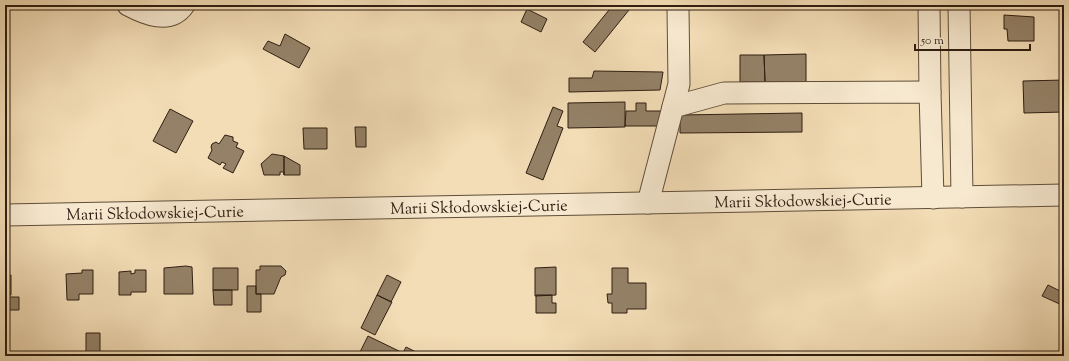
<svg xmlns="http://www.w3.org/2000/svg" width="1069" height="361" font-family="'Sorts Mill Goudy',serif">
<style>
.building{fill:#948167;stroke:#2e1e11}
.lines{fill:none;stroke-linecap:round;stroke-linejoin:round}
.minor-casing{stroke:#5f4e3a;stroke-width:23}
.minor{stroke:#f7e9d0;stroke-width:21}
.labels{text-anchor:middle;stroke-width:4;stroke-linejoin:round;paint-order:stroke}
.street-label{font-size:16px;fill:#2e1e11;stroke:#f7e9d0}
</style>
<rect width="100%" height="100%" fill="#f3ddb6"/>
<filter id="stains"><feTurbulence type="fractalNoise" baseFrequency=".005" numOctaves="4"/><feColorMatrix values="0 0 0 0 .2 0 0 0 0 .09 0 0 0 0 .02 0 0 0 .5 -.17"/></filter>
<radialGradient id="worn" r=".72"><stop offset=".6" stop-color="#630" stop-opacity="0"/><stop offset="1" stop-color="#630" stop-opacity=".3"/></radialGradient>
<path class="building" d="M613,5H633L595,52L583,42Z
M527,9L547,19L541,32L521,22Z
M1004,15L1034,17V41H1008L1007,29H1004Z
M285,34L310,48L299,68L263,49L268,41L280,46Z
M806,54V82H765L764,55Z
M740,55H764L765,82H740Z
M594,71L663,72L660,90L569,92V78H592Z
M1064,80V112L1024,113L1023,81Z
M625,102V127L568,128V103Z
M636,103H646V111H661L662,126H625L626,111H636Z
M553,107L563,111L557,126L563,128L543,180L526,173Z
M170,109L193,121L176,153L153,141Z
M802,113V132L680,133V115Z
M355,127H366V147H356Z
M303,128H327V149H304Z
M225,135L233,137V141L238,143L236,147L244,151L233,173L223,168L226,164L222,162L220,165L208,158L212,150L211,147L212,144L216,142L219,144Z
M272,154L284,156V175V172H280V175H264L261,164Z
M284,156L300,165V175H284Z
M186,266L192,267L193,294H164V268Z
M260,266H281L286,271L285,275L281,277L274,294H256V270H260Z
M556,267V295L535,296V268Z
M213,268H238V290H213Z
M612,268H628V283H646V309H627V313H612V303H608L607,294H612Z
M82,270H93V294H79V300H67L66,274L82,273Z
M135,270H146V292H131V295H119V272L131,271V274L135,273Z
M11,275V295H5V276Z
M387,275L401,282L391,302L377,295Z
M1048,285L1064,293V306L1042,296Z
M247,286H256V294H261V312H247Z
M213,290H232V305H214Z
M377,295L392,302L375,335L361,328Z
M536,295H552V303H556V313H536Z
M7,297H19V310H7Z
M86,333H100V356H86Z
M368,336L403,353L406,347L418,353L416,356H364L359,354Z"/>
<g class="lines">
<defs>
<g id="minor">
<path d="M128,5C145,14 170,25 184,5"/>
<path d="M929,5L930,92"/>
<path d="M959,5L962,197"/>
<path d="M673,107L679,84L678,8"/>
<path d="M648,203L673,107L724,93L930,92L933,198"/>
<path id="s1" d="M5,215L1064,195"/>
</g>
</defs>
<use href="#minor" class="minor-casing"/>
<use href="#minor" class="minor"/>
</g>
<g class="labels">
<g class="street-label">
<text dy="6" stroke="none"><textPath href="#s1" startOffset="798">Marii Skłodowskiej-Curie</textPath></text>
<text dy="6" stroke="none"><textPath href="#s1" startOffset="474">Marii Skłodowskiej-Curie</textPath></text>
<text dy="6" stroke="none"><textPath href="#s1" startOffset="150">Marii Skłodowskiej-Curie</textPath></text>
</g>
</g>
<rect width="1069" height="361" fill="none" stroke="#f3ddb6" stroke-width="20"/>
<rect x="6" y="6" width="1057" height="349" fill="none" stroke="#2e1e11" stroke-width="2"/>
<rect x="10" y="10" width="1049" height="341" fill="none" stroke="#2e1e11"/>
<path d="M915 44v6h115v-6" fill="none" stroke="#2e1e11" stroke-width="2"/>
<text x="921" y="44" font-size="12" fill="#2e1e11" stroke="#f7e9d0" stroke-width="3" paint-order="stroke">50 m</text>
<rect width="100%" height="100%" filter="url(#stains)"/>
<rect width="100%" height="100%" fill="url(#worn)"/>
</svg>
